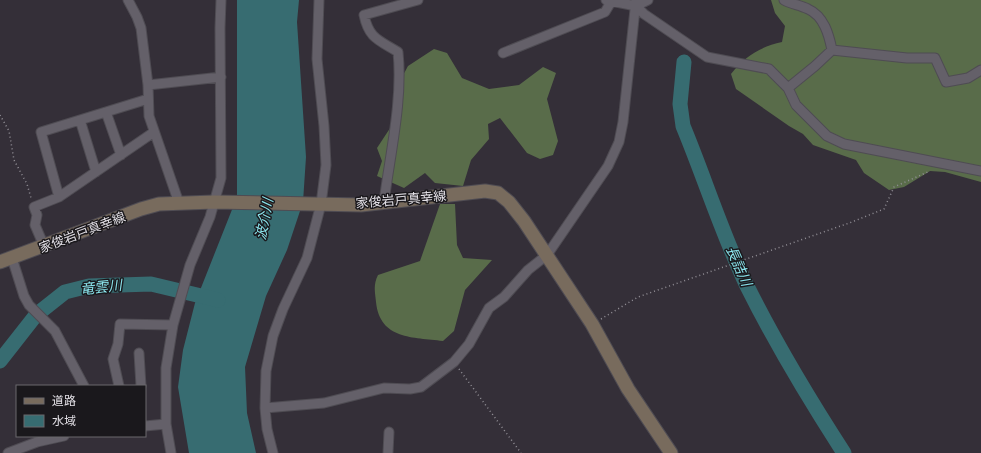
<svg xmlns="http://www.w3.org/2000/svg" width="981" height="453" font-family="'Space Grotesk','Noto Sans JP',sans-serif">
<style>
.forest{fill:#596c4a}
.water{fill:#376c71}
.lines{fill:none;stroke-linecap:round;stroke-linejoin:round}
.river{stroke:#376c71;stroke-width:15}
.minor-casing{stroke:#4f4c53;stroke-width:11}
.secondary-casing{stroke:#4f4c53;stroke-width:15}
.path{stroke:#939097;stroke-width:1.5;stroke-dasharray:1 3;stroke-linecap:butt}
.minor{stroke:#646069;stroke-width:9}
.secondary{stroke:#786b5d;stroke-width:13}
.labels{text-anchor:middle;stroke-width:3;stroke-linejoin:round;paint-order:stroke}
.street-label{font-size:13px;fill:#e3e0e6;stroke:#1a181c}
.water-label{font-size:14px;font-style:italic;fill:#8ae4ec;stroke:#1a181c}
</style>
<rect width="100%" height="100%" fill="#342f38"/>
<path class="forest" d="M771,0H981V182L945,172L930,171L904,187L889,190L864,173L856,160L813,145L803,134L789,126L736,89L731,74C745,56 760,47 782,42L785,26L775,13Z
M434,49L447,53L462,78L489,89L519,85L543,67L556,73L547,99L558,141L553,155L540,159L527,153L500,118L488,124L489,139L471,160L463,186L435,183L425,173L404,188L377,176L382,161L377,148L402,110L401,79L408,66Z
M440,204H455L457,245L463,258L492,260L465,290L454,331L443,341C413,337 380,340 376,302C375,292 373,285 378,275L420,261Z"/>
<path class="water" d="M237,0H299L297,22L306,157L303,202L287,250L266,296L245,367L247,413L256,453H189L178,387L183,350L195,303L237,197Z"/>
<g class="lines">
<path class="river" d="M684,62L680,104L683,126C705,179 722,234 747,286C776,344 809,399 844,453
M0,361L36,315L65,292L89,286L151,284L218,300"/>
<defs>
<path id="minor" d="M128,0L137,17L141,28L148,85L149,116L179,203
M606,0L636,6L648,0
M784,0C791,4 800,5 808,9C824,16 829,35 832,50
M636,6L644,14L707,57L769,69L788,88L796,105L827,136L844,144L981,171
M832,50L907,58H935L946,82L968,78L981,70
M503,53L605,12L611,2
M148,85L221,77
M788,88L815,66L832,50
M106,112L121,155
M80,120L96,172
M59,197L41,132L148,99
M384,202C390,154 403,100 398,52C379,40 369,39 364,15L418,0
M44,246L35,225L37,215L34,207L59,197L154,132
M12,258L24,296L29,305L55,331L84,386
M139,353L141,386
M119,386L113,359L118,344L120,324L173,325
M265,408L324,403L384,388L410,389L421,387L454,362L469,344L489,308L504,297L528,270L547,255L608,166L619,142L623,122L636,0
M166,424V368L173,325L190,265L210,217L221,178L220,28L221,0
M145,426L166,424L171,453
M8,453L37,442L64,436
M273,453L267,429L265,408L266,371L273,336L283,309L307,258L321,204L326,165L324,126L317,59L319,0
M388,453L389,432"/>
<path id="secondary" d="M0,262L141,209L159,204L214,202L361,205L485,191L498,193L509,202L524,221L592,324L628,389L671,453"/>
</defs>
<use href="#minor" class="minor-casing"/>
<use href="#secondary" class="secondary-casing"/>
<path class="path" d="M0,115L9,131L14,160L27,184L31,198
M601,319L638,297L852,222L884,209L894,187L930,171
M459,369L521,453"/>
<use href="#minor" class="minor"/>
<use href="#secondary" class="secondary"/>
</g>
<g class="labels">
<g class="street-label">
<text transform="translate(401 199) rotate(-5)" y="5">家俊岩戸真幸線</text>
<text transform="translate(82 232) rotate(-21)" y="5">家俊岩戸真幸線</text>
</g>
<g class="water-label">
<text transform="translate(264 219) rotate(-79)" y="5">波介川</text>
<text transform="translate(739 266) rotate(66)" y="5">長詰川</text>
<text transform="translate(101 287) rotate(-6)" y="5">竜雲川</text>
</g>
</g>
<rect x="16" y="385" width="130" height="52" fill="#1a181c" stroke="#6a686d"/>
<rect x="24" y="398" width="20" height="6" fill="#786b5d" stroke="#6a686d"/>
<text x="52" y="405" font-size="12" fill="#e3e0e6">道路</text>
<rect x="24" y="415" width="20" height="12" fill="#376c71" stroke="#6a686d"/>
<text x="52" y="425" font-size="12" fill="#e3e0e6">水域</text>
</svg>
